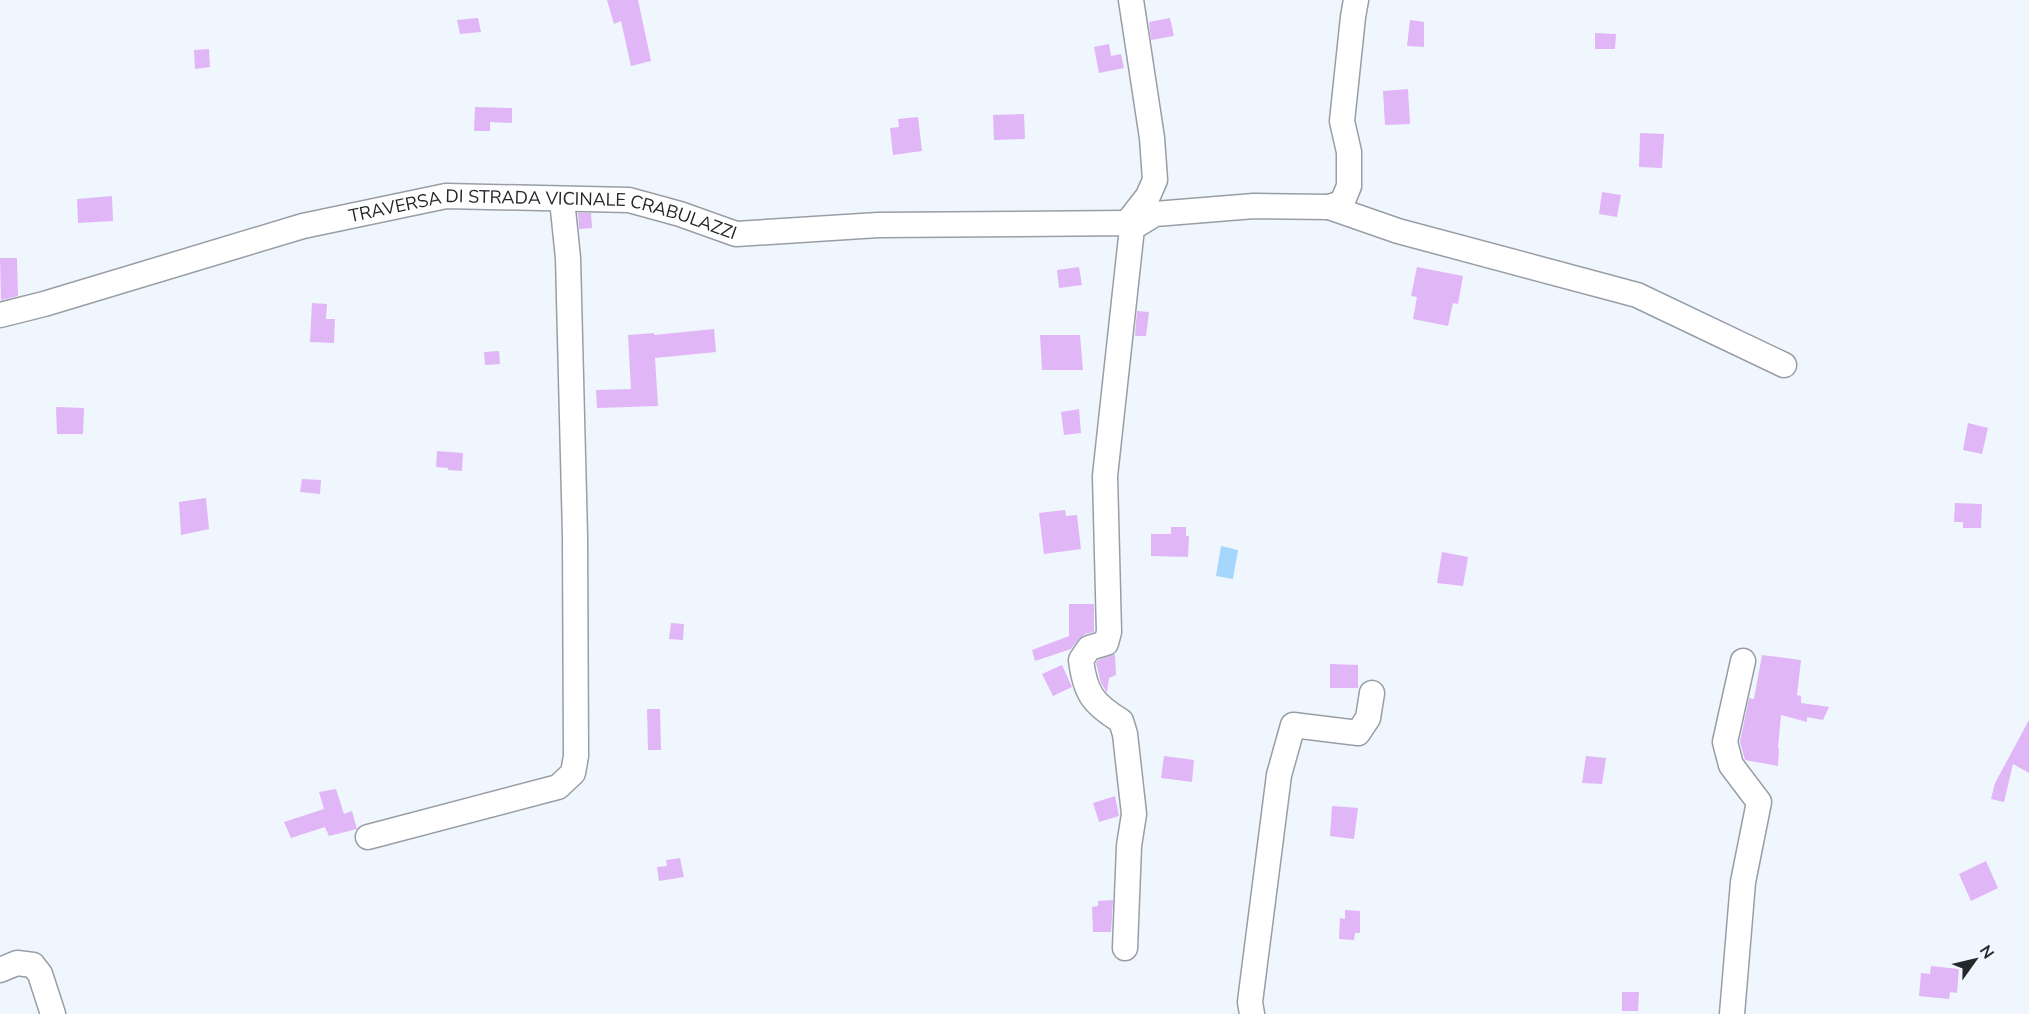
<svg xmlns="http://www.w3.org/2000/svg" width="2029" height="1014" font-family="'Nunito Sans',sans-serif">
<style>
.water{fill:#a5d6fb}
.building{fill:#e0b6f6}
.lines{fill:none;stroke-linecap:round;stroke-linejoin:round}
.minor-casing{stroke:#989ea6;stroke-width:27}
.minor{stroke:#fff;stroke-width:24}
.labels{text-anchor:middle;stroke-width:4.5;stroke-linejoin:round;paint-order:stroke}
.street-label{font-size:18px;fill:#25282b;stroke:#f0f6fe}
</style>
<rect width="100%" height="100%" fill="#f0f6fe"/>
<path class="water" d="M1221,546L1238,550L1233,579L1216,576Z"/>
<path class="building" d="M607,0H638L651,61L631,66L621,21L614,24Z
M478,18L481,32L460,34L457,20Z
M1170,18L1174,36L1151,40L1149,22Z
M1410,20L1424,22V47L1407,46Z
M1595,33L1616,34L1615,49H1595Z
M1109,44L1111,56L1121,54L1124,68L1099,73L1094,47Z
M209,49L210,67L195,69L194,50Z
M1408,89L1410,124L1385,125L1383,91Z
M475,107L512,108V123L490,122V131H474Z
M1024,114L1025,139L994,140L993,115Z
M918,117L922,151L893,155L890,128L899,127L898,119Z
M1640,133L1664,134L1662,168L1639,167Z
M1602,192L1621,195L1617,217L1599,214Z
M112,196L113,221L78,223L77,199Z
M578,213H591L592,228L579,229Z
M0,258H17L18,296L1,300Z
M1079,267L1082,285L1059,288L1057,270Z
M1417,267L1463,276L1458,304L1453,303L1448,326L1413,319L1417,297L1411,296Z
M312,303L327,304L326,319H335L334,343L310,342Z
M1137,311L1149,312L1146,336H1135Z
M714,329L716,352L655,358L658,406L597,408L596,390L631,389L628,335L654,333V335Z
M1040,335H1080L1083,370H1042Z
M499,351L500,364L485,365L484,352Z
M56,407L84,408L83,434H57Z
M1079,409L1081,433L1064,435L1061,412Z
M1968,423L1988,428L1982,454L1963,450Z
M437,451L463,453L462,471L448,470V468L436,467Z
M302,479L321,480L320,494L300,492Z
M206,498L209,529L181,535L179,502Z
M1955,503L1982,504L1981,528H1963V522H1954Z
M1065,510L1066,516L1077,515L1081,549L1044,554L1039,513Z
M1171,527H1186V536H1189L1188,557L1151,556V534H1171Z
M1442,552L1468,557L1463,586L1437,583Z
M1069,604H1094V632L1085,634L1078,640L1071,649L1035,661L1032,650L1069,636Z
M671,623L684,624L683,640L669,639Z
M1115,654L1116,675L1109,678L1107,693L1101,683L1096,663L1098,660Z
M1762,655L1801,660L1797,695L1801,696V703L1829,707L1823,720L1807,717V722L1781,715L1778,748L1779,749L1778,766L1745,760L1740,742L1749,698L1754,699Z
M1330,664L1358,665V688H1330Z
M1062,665L1072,687L1053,696L1042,674Z
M647,709H660L661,750H648Z
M2029,720V773L2013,764L2004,802L1991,799L1995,783Z
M1164,756L1194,760L1192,782L1161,778Z
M1586,756L1606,758L1602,784L1582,783Z
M336,789L344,814L352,811L357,829L329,836L325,827L291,838L284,822L324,809L319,792Z
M1115,796L1119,816L1099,822L1093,803Z
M1332,806L1358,808L1354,839L1330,836Z
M680,858L684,877L659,881L657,867L667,866L666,860Z
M1986,861L1998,888L1971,901L1959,874Z
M1113,900L1111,932H1093L1092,907L1098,906V901Z
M1345,910L1360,911V933H1355L1354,940L1339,939L1340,918L1345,919Z
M1931,966L1959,969L1957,993L1950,992L1949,999L1919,996L1921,973L1930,974Z
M1622,992H1639L1638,1011H1622Z"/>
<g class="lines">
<defs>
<g id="minor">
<path d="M1329,207L1398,231L1637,295L1784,365"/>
<path d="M1127,223L1148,196L1155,180L1152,138L1131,0"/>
<path d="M1132,228L1155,214L1254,206L1329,207L1342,203L1349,186V152L1342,121L1353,17L1356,0"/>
<path id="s1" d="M0,315L44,304L303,226L446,196L629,200L680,214L736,234L878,225L1127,223L1132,228L1105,476L1109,632L1106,643L1089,648L1081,660C1085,693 1093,704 1121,721L1125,734L1134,814L1129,846L1125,948"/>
<path d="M368,837L558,787L573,773L576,756L575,536L568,258L562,200"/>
<path d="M0,970L17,963L33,965L40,974L53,1014"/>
<path d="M1252,1014L1250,1002L1279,775L1293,725L1358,733L1368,718L1372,693"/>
<path d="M1732,1014L1743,882L1759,802L1731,765L1725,742L1743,661"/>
</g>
</defs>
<use href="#minor" class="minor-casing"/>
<use href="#minor" class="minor"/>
</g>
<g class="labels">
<g class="street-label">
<text dy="6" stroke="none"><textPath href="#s1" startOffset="560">TRAVERSA DI STRADA VICINALE CRABULAZZI</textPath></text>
</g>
</g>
<g transform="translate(1975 960) rotate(56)" stroke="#f0f6fe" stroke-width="4.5" paint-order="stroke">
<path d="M0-4.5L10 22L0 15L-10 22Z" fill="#25282b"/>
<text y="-9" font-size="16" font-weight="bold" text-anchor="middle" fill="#25282b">N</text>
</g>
</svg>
